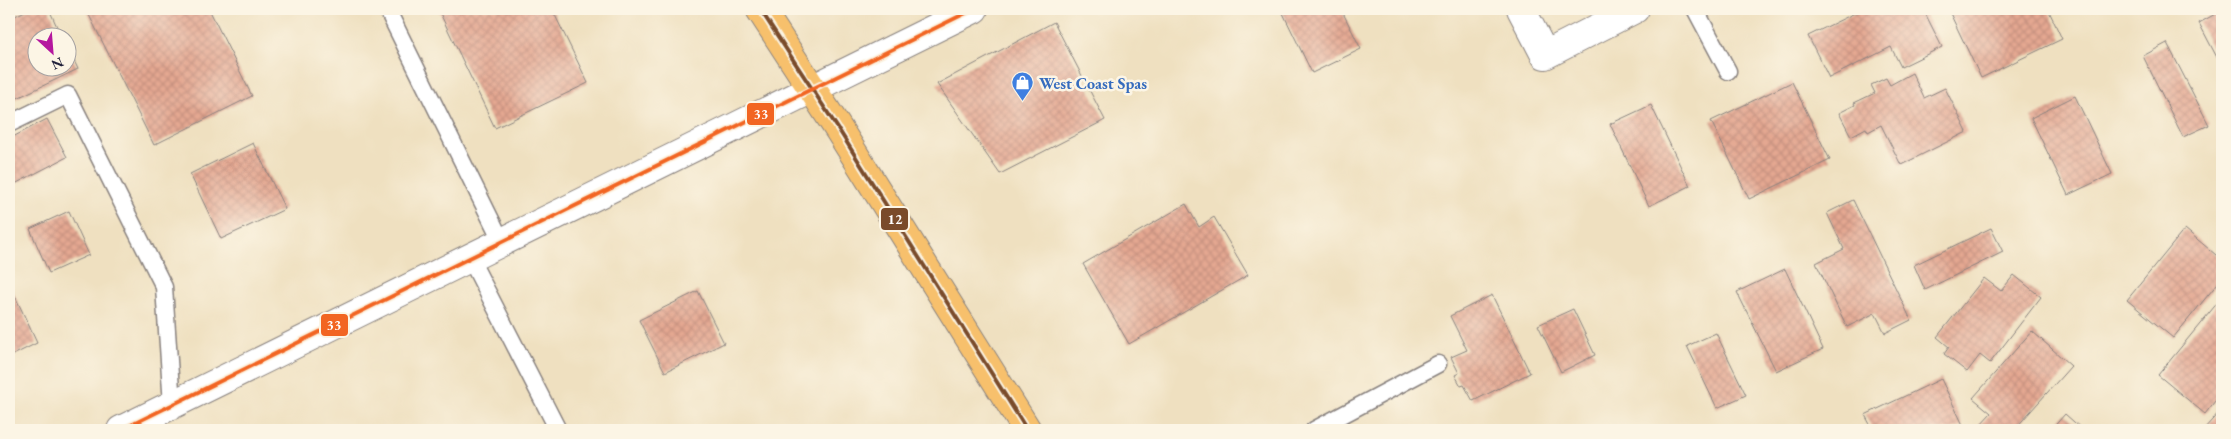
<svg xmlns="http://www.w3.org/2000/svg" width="2231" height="439" font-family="'EB Garamond',serif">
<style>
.building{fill:url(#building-cross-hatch)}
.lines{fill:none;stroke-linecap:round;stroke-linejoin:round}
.lane-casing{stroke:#88817e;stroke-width:19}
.street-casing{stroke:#88817e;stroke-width:30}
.primary-casing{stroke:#88817e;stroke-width:30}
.lane{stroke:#fff;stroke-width:16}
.street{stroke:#fff;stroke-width:28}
.primary{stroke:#f7c06c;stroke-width:28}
.bus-1-casing{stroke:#fcf5e5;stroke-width:8}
.bus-2-casing{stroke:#fcf5e5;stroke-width:8}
.bus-1{stroke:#7a4b2a;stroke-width:4}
.bus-2{stroke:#f26522;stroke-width:4}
.labels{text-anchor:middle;stroke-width:5;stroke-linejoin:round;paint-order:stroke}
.shop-label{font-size:16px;font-weight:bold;fill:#366cbe;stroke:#fcf5e5;text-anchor:start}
.line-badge{stroke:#fcf5e5;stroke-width:2}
.badge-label{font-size:14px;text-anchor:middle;font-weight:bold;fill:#fff}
</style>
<defs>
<pattern id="building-cross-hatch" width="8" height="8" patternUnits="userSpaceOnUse" patternTransform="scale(1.25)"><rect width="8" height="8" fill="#e4a791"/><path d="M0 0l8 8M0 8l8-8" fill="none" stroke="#c38f7e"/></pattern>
</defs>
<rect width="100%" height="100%" fill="#fcf5e5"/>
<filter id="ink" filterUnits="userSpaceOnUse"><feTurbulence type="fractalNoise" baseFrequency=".02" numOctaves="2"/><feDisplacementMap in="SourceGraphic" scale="10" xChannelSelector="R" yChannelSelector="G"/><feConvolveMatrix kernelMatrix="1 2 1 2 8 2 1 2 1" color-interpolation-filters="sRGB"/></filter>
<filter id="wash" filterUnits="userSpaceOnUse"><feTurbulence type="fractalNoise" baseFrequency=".0096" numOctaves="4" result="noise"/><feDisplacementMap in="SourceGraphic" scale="20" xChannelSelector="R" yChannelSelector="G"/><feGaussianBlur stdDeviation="1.12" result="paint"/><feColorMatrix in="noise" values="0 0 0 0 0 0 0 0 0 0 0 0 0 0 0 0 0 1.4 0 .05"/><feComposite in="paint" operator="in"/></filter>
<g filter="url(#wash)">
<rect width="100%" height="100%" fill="#efe0c0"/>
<g id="blocks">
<path class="building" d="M29,9H49L62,38H38V68H68V48L78,69L9,102V19Z
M86,9H209L252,96L154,145Z
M438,9H552L588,83L495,128Z
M1281,9H1341L1361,49L1312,73Z
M1863,9H1923L1942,47L1901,67L1891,47L1829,78L1808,36Z
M1948,9H2048L2062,39L1981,78Z
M2219,12L2222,18V67L2199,23Z
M1054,22L1105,120L1000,174L937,84Z
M2167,43L2209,125L2183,137L2143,56Z
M1912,73L1924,98L1945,88L1967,132L1901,165L1881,125L1868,132L1866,128L1851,136L1839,113L1855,105L1854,103L1875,93L1871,85L1886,78L1890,85Z
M1792,82L1830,160L1749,199L1711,121Z
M2075,96L2112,174L2068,195L2031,118Z
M1651,105L1690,186L1649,206L1610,124Z
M47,119L67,157L9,187V139Z
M253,143L285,209L221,239L190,174Z
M1853,200L1911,320L1885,333L1875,313L1847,327L1816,263L1844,249L1827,213Z
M1186,204L1199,227L1214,217L1248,275L1129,344L1083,264Z
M69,211L89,255L49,273L30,229Z
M1991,228L2003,252L1925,290L1914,265Z
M2185,229L2222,260V278L2173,338L2127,300Z
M1785,269L1823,349L1776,371L1737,292Z
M2014,275L2041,297L1990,363L1980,355L1967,372L1944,354L1949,347L1937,337L1984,278L2001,291Z
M9,283L37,343L9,357Z
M698,291L724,343L665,372L639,320Z
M1492,295L1530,373L1473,401L1464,385L1461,386L1455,375L1459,373L1451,357L1467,350L1450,316Z
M2219,301L2222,304V392L2205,414L2158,375Z
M1573,309L1595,355L1561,372L1538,325Z
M2032,331L2071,366L2014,430H1982L1978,427L1991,413L1973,398Z
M1716,333L1746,395L1717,408L1687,346Z
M1941,379L1963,425L1952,430H1873L1865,415Z
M2222,409V430H2203Z
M2065,414L2083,430H2051Z"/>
</g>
</g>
<g filter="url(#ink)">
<use href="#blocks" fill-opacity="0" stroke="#88817e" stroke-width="1"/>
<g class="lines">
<defs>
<path id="lane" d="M387,9L502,242
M1695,9L1728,71
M9,124L68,95L164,287L172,405
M470,258L558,430
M1314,430L1438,364"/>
<path id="street" d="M1521,9L1545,55L1635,9
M121,430L974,9"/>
<path id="primary" d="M760,9L839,130L1027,430"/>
</defs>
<use href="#lane" class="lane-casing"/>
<use href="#street" class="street-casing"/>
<use href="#primary" class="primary-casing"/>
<use href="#lane" class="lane"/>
<use href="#street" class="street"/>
<use href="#primary" class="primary"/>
<defs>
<path id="bus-1" d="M760,9L839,130L1027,430"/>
<path id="bus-2" d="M121,430L974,9"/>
</defs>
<use href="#bus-1" class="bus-1-casing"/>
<use href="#bus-2" class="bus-2-casing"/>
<use href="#bus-1" class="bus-1"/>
<use href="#bus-2" class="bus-2"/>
</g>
</g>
<defs>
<symbol id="shop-pin" viewBox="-11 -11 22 30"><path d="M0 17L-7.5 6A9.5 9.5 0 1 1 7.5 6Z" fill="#3f7fe0" stroke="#fcf5e5"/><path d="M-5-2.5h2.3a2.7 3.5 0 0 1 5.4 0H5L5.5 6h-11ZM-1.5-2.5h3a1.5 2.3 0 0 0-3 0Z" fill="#fff"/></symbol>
</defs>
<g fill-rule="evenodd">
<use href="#shop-pin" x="1010" y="70" width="25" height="34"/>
</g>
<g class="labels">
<g class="shop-label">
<text x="1039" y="89">West Coast Spas</text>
</g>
</g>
<g class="line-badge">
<rect x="746" y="102" width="29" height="24" rx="5" fill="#f26522"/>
<rect x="880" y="207" width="29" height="24" rx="5" fill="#7a4b2a"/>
<rect x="320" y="313" width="29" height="24" rx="5" fill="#f26522"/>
</g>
<g class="badge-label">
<text x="761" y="119">33</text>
<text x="895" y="224">12</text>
<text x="334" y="330">33</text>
</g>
<rect width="2231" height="439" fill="none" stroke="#fcf5e5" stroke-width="30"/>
<g transform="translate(52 52) rotate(154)"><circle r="24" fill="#fcf5e5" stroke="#a5a1a1"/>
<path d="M0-4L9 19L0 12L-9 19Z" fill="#b5179e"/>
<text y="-8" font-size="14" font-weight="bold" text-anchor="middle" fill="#22223b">N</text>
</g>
</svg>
